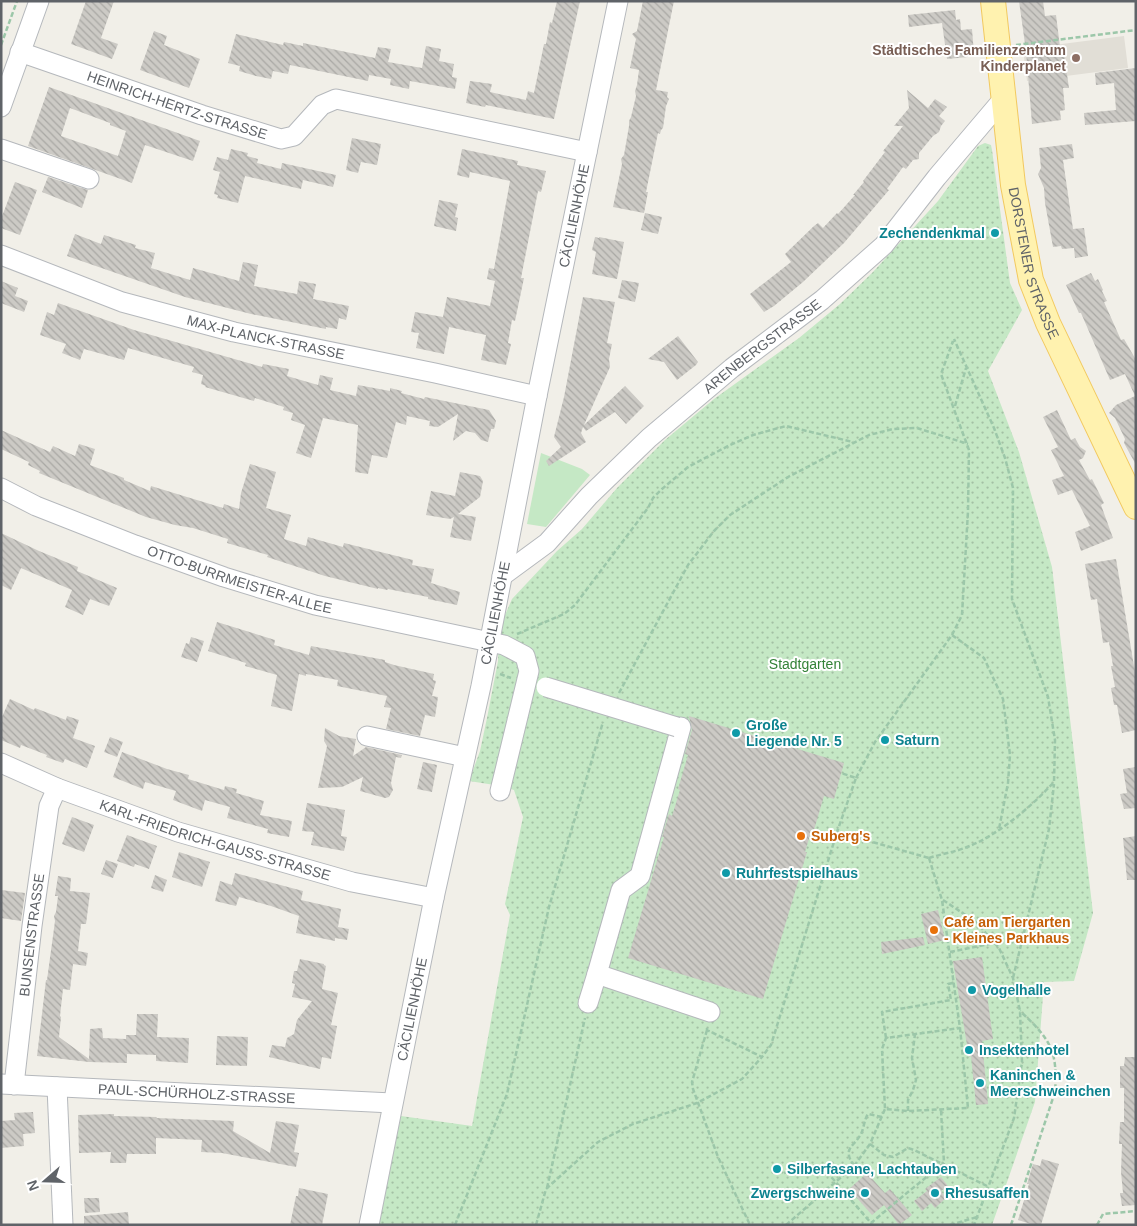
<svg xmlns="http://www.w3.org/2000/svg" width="1137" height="1226" font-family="Arial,sans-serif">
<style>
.education{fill:#e1ded6}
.grass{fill:#c5e8c5}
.park{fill:url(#park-dots)}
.building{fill:url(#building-back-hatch);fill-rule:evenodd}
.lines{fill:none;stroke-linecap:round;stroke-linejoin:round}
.minor-casing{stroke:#b5b8bc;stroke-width:21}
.major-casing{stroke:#f2c960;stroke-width:26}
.path{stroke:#9cc7a9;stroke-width:2.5;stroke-dasharray:5 2.5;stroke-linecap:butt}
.minor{stroke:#fff;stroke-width:19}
.major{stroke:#fff2af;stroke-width:24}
.minor-bridge-casing{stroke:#b5b8bc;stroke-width:21;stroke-linecap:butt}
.minor-bridge{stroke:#fff;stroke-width:19}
.education-dot{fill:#8d6e63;stroke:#fff;stroke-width:2}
.culture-dot{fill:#0f9aa8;stroke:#fff;stroke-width:2}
.food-dot{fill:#e8710a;stroke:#fff;stroke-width:2}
.labels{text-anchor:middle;stroke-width:4;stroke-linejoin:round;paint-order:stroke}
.education-label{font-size:14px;font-weight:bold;fill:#785e54;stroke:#fff;text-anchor:end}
.street-label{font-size:14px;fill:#5f6368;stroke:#fff}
.culture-label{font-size:14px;font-weight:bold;fill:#0d838f;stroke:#fff;text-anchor:start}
.park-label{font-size:14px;fill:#348238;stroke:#fff}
.food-label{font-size:14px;font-weight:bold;fill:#c56008;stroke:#fff;text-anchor:start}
</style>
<defs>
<pattern id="park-dots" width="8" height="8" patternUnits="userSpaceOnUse" patternTransform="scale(1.25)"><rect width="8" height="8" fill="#c5e8c5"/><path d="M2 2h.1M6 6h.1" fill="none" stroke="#a3c0a4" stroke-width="1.8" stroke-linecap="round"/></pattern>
<pattern id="building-back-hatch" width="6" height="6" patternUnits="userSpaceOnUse" patternTransform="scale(1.25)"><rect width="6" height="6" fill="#cccac5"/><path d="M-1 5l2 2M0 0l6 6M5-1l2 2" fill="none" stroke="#a9a8a4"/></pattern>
</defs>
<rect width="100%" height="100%" fill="#f1efe8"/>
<path class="education" d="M1124,36L1128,68L1027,81L1023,49Z"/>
<path class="grass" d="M541,453L582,469L590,475L546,527L527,524Z"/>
<path class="park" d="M985,143L991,145L992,150L1010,283L1022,310L988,371L1019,452L1052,567L1093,913L1074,981L1044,982L1035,1102L992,1225H379L401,1116L472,1126L510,915L505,904L523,817L514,790L501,786L469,781L480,751L487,718L498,661L499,629L512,599L557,551L582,529L617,488L665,440L714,399L799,338L840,304L873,272L938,201L978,146Z"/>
<path class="building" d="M86,1H114L101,38L118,44L112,59L71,44Z
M557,1H580L554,119L486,105L485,107L466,103L470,81L492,84L490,92L526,100L528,91L534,93L544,44H546L550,22L552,23Z
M643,1H674L656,90L668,92L667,97L669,99L666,106L663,128L661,130L660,134L658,133L646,192H648L644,213L613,207L622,164L621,159L624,155L629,126V121L631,117L636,96L635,91L637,85L639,70L630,68L636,39L632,34L637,31Z
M1019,1H1043L1045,16L1056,15L1060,47H1063L1069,88H1063L1065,110L1060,111L1061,120L1032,124L1026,51Z
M955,10L956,20L960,19L961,30L972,29L974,54H968V57L947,59L942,23L909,27L908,15Z
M154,31L167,36L164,45L200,59L189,88L140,70Z
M236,34L283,45L284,42L303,46V43L375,58L378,47L391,49L388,62L422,68L426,46L441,49L439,61L454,64L452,77L457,78L455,89L410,81L409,89L390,85L391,79L369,75L368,81L290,65L288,74L273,71L271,79L256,76L239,71L240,66L228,63Z
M1136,68V121L1085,125L1084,113L1116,110L1114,83L1096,85L1095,73Z
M49,87L200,141L193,161L145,145L132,183L28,146ZM70,108L110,123V125L126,131L118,156L61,136Z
M907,90L928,108L935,99L947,107L939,116L945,121L941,126L939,132L933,136L919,153V159L913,160L906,169L903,167L887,189L889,190L844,243L803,282L774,306L764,312L750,294L791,262L785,254L814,226L818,223L823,228L837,213L838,214L855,195H853L864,182L863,181L885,152L883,151L903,126H894L909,108Z
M352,138L381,144L377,165L361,162L358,173L346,170Z
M1072,144L1074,158L1063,160L1073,229L1084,228L1088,256L1075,258L1074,248L1062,249L1061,246L1053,247L1045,203L1044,188L1038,174L1041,168L1039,148Z
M231,149L248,153L247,156L258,159L257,163L281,169L282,163L336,175L333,187L303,180L301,189L245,176L238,203L217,198L218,195L214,194L220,172L213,170L217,157L228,160Z
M462,149L518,161L517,165L546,171L541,192L538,191L521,278H524L515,321L512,320L508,343L511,344L506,365L481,360L486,335L449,327L444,354L416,348L419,333L411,332L415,312L443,317L447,297L490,306L495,281L487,279L489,268L494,269L510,181L470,172L469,178L457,175Z
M48,177L88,190L82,208L42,192Z
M15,182L37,190L20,235L1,228V219Z
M439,200L458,204L455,217L458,218L456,231L434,226Z
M645,213L662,217L658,234L641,230Z
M75,234L101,244L104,235L136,245L135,248L155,253L151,268L190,280L193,268L239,281L243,262L258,265L254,286L297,294L299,281L316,284L313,299L349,306L346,320L339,318L337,329L326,327V329L251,314L185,297L67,256Z
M595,237L599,238V237L624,242L617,279L592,274L596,252L592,250Z
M1091,273L1095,281L1098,279L1103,290L1102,291L1107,301L1104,302L1121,340L1124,339L1136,360V465L1124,443L1125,439L1115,418L1109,413L1116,405L1135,396L1125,374L1110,380L1081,313H1079L1066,285Z
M622,280L639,283L635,302L618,298Z
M1,281L18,288L15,296L28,301L24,312L1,303Z
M583,297L615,302L607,343L612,344L609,359L610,367L584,425L625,386L644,406L626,424L615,412L586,431L583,427L581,433L586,442L549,466L546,461L561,447L554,437L564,397Z
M58,303L134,330L262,367L263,364L289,369L287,376L318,385L320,375L333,378L330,390L356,396L358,385L390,391V388L402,391L401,393L424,399L425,397L489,410L496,421L494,429H491L488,442L481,440L475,433L466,431L453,441L458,414L438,427L429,426L430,421L407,416L406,425L396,422L387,458L372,455L368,474L355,472L358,425L323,418L311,458L296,453L305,425L291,420L293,413L283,410L284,407L255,398L254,401L205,387L206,386L201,384L203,375L192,372L194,367L128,348L124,360L84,349L80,360L62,353L66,344L40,335L47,312L54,315Z
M678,336L698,362L696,365L677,380L664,362L648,359Z
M1057,410L1071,440L1075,438L1080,447L1086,451L1083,458L1079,460L1090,480L1092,479L1104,503L1101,505L1113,538L1081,551L1075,532L1090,526L1072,490L1058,495L1052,480L1064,476L1051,450L1058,447L1043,417Z
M1,430L50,452L53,446L75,456L79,444L95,449L90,465L124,478V480L150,491L151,486L223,508L224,504L239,509L241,493L250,464L276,472L266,508L291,515L284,539L306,546L308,537L343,547L344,543L413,560L412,565L434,569L431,583L460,592L457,605L428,599V597L388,589L387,590L378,588V589L325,576L267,557L268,555L227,543L228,539L193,528L175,525L146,517L39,473L40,471L28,465L29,462L1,449Z
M460,472L480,476L483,481L480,497L458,514L476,517L471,541L450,537L454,517L450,519L426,515L431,491L455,496Z
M1,533L39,551L78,567L77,571L117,588L109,606L90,599L83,615L65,607L72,590L21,568L11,590L1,585Z
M1116,559L1136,678V730L1122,733L1117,705H1114L1111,688L1115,687L1111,666H1113L1109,642L1103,643L1097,599L1091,600L1085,564Z
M217,622L275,640L274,645L309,655L311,646L385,660V662L394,665L434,674L433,680L436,681L432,696L438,697L435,717L425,715L420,736L386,729L391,708L384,707L387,696L337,686L338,680L306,674V676L299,674L292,711L271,706L277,675L245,666L246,663L208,651Z
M191,637L204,641L197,662L181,657L186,643L189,644Z
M10,699L34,710L35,708L66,720L67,716L79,720L73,738L95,746L87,768L65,759L63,763L46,757L47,755L21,745L20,748L1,740V719Z
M689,716L844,763L834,799L824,796L814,830L812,829L805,852H807L763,999L628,958L664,837H662L669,814L672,816L680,790L678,789L688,755L685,754L692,730Z
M325,728L339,736L356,739L353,756L366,747L402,755L401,758L396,757L391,783L393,790L389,797L385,798L360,791L363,777L342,787L318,788L327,746L324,741Z
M110,737L123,742L117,757L104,752Z
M122,752L167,769L189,775L188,779L224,790L225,786L237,789L236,793L264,801L260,815L292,821L289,837L267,833L268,829L227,818L230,807L205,800L202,811L173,800L176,791L145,782L143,789L113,777Z
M423,762L437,765L432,792L417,789Z
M1136,767V808L1124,809L1120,794L1127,793L1123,769Z
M307,803L345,810L341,836L347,837L344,851L311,845L314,832L302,831Z
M72,817L94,825L84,852L62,844Z
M127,835L157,846L149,869L135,864L134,867L117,861Z
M1136,836V880H1127L1123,838Z
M179,852L210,862L202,887L172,877Z
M106,860L118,864L113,878L101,874Z
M235,873L303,891L301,900L341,909L338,927L349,929L347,940L335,938V941L296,933L299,916L271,906L239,897L236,906L215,901L220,881L232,885Z
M155,875L167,880L163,892L151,888Z
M58,876L71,878L70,891L90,893L86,924H81L78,951L88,953L86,966L73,964L70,990L63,989L60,1016L61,1017L59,1037L89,1059L90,1029L102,1028L103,1038L126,1039V1035H136L137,1014H158L157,1037L189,1038L188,1063L156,1061V1055L127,1054V1063L89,1062L37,1056L46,980H47L55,921L54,916L56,912L58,896H55Z
M1,890L25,893L21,921L1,918Z
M938,910L945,940L928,944L921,914Z
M923,937L925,945L882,954L881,942Z
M982,957L993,1039L982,1041L988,1104L976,1105L971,1056L969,1057L953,961Z
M300,959L324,964V965L326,966L322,989L338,993L331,1025L337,1026L331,1059L322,1057L320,1069L269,1057L272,1045L285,1047L287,1038L294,1034L297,1020L312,1001L292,997L295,984L292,983L294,971H297Z
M217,1036L248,1037L247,1066L216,1065Z
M1125,1057H1136V1205L1122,1206L1120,1193H1123L1121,1172L1122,1144H1119L1120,1122H1124V1088H1120V1066H1124Z
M33,1112L35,1133L23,1134L24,1146L1,1148V1121L15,1120L14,1113Z
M114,1114V1116L157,1117L156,1118L234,1121L233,1131L270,1153L276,1121L299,1125L294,1152L299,1153L296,1167L222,1153L201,1152L202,1140L156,1138V1154H127L126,1163H110L111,1152L79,1153L78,1115Z
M1042,1159L1059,1164L1041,1225H1034L1018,1220L1029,1184H1027L1033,1164L1040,1166Z
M867,1173L885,1193L890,1189L912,1215L899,1225L884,1205L872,1215L849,1189Z
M941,1177L948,1186L941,1191L946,1198L935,1208L931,1203L922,1211L914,1201L927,1191L925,1189Z
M299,1188L328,1194L322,1225H290L296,1196H298Z
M84,1198H99L100,1212L85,1213Z
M128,1212L129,1225H84V1216Z"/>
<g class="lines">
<defs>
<g id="minor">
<path id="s1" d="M20,52L202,115L281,139L294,136L322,105L336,99L587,152"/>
<path d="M1,107L39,1"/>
<path d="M1,149L89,179"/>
<path id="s2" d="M1,255L122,302L234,332L435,373L537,396"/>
<path id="s3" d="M1,488L36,506L135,545L224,577L315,605L504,645L525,656L529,671L500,791"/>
<path id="s4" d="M502,576L547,543L589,496L649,438L732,368L822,300L884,245L937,177L1004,98"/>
<path d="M677,727H681L640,876L621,890L597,974L710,1012"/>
<path d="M367,736L465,757"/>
<path id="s5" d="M1,763L57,788L178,832L352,882L434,898"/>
<path d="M588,1003L597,974"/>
<path id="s6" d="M1,1084L392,1103"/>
<path id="s7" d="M14,1085L32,926L49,806L57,788"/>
<path d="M57,1087L63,1225"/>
<path id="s8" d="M369,1225L434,898L481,686L537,396L618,1"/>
</g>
<g id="major">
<path id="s9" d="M993,1L1013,185L1031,280L1048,323L1136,507"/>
</g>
</defs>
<use href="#minor" class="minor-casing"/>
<use href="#major" class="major-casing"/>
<path class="path" d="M1,45L17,1
M1016,45L1136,30
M955,406L966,368
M517,634L564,614L575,605L648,508L653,498L662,489L688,467L730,445L753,435L786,426L853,442
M952,635L984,658L1003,699L1010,755L1008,783L999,829
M500,674L511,678
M619,693L688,565L714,531L730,515L788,477L869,435L893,429L917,428L968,444
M856,778L875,742L952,635L962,615L968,511L969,450L941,374L953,341
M837,832L929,858
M929,858C941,854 955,852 967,847C997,836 1032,806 1054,782L1055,740L1048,697L1012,599L1013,488L1005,458L994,428L954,339
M929,858L942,900L959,1021L960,1028L968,1108L908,1111L885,1109L882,1049L886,1038L960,1028
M943,900L976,922L999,948L1013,978L1020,1011L1022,1062L1014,1118L974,1225
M950,952L994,943
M1013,978L1049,829L1054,784
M707,1028V1030L762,1057L771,1045L837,832L856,778L841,773
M707,1030L692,1082L693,1089L718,1157L750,1225
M886,1038L882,1012L951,1000L948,984L953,983
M908,1111V1100L913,1090L916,1080L912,1058L915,1034
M870,1144L884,1155L893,1157L908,1148L914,1150L987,1186
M854,1166C842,1148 853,1148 861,1134C864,1128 864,1120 868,1114L882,1117
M784,1173C800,1168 813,1160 827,1172L871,1223L908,1192L944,1163L941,1110
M547,1188L585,1018
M455,1225L507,1094L549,907L603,722
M536,1225L546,1189L598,1142L633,1124L697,1103L742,1079L762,1057
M786,1225L854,1166L870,1144L885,1109
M950,1225L977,1217
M1011,1225L1055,1092C1058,1050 1050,1039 1020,1011
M1097,1225L1103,1214L1136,1211"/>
<use href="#minor" class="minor"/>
<use href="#major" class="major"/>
<defs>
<path id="minor-bridge" d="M546,687L677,727"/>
</defs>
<use href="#minor-bridge" class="minor-bridge-casing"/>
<use href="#minor-bridge" class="minor-bridge"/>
</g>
<circle class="education-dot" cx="1076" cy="58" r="5"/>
<g class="culture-dot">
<circle cx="995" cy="233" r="5"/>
<circle cx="736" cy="733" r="5"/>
<circle cx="885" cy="740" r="5"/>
<circle cx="726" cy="873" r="5"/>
<circle cx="972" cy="990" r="5"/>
<circle cx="969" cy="1050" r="5"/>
<circle cx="980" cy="1083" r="5"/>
<circle cx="777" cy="1169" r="5"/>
<circle cx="865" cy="1193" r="5"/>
<circle cx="935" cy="1193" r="5"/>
</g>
<g class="food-dot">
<circle cx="801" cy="836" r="5"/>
<circle cx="934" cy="930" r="5"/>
</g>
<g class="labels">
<g class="education-label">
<text x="1066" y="55">Städtisches Familienzentrum<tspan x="1066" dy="16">Kinderplanet</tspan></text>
</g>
<g class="street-label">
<text dy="5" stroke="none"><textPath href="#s1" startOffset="166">HEINRICH-HERTZ-STRASSE</textPath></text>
<text dy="5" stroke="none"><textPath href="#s8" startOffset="1030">CÄCILIENHÖHE</textPath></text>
<text dy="5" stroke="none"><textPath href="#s9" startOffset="266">DORSTENER STRASSE</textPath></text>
<text dy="5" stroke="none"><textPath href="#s2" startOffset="278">MAX-PLANCK-STRASSE</textPath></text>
<text dy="5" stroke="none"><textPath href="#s4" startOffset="348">ARENBERGSTRASSE</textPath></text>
<text dy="5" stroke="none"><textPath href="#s3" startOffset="256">OTTO-BURRMEISTER-ALLEE</textPath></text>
<text dy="5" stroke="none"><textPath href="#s8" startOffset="625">CÄCILIENHÖHE</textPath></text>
<text dy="5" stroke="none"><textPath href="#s5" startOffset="228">KARL-FRIEDRICH-GAUSS-STRASSE</textPath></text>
<text dy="5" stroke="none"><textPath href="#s7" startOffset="151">BUNSENSTRASSE</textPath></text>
<text dy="5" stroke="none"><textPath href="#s8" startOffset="220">CÄCILIENHÖHE</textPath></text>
<text dy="5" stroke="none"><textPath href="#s6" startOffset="196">PAUL-SCHÜRHOLZ-STRASSE</textPath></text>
</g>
<g class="culture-label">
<text x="985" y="238" text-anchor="end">Zechendenkmal</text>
<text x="746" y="730">Große<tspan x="746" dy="16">Liegende Nr. 5</tspan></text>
<text x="895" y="745">Saturn</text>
<text x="736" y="878">Ruhrfestspielhaus</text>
<text x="982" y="995">Vogelhalle</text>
<text x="979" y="1055">Insektenhotel</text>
<text x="990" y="1080">Kaninchen &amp;<tspan x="990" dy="16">Meerschweinchen</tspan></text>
<text x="787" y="1174">Silberfasane, Lachtauben</text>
<text x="855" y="1198" text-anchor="end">Zwergschweine</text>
<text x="945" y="1198">Rhesusaffen</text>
</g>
<g class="park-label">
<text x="805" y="669">Stadtgarten</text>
</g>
<g class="food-label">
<text x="811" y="841">Suberg's</text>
<text x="944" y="927">Café am Tiergarten<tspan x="944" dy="16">- Kleines Parkhaus</tspan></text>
</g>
</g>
<rect width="1137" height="1226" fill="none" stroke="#5f6368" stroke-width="5"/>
<g transform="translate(45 1181) rotate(250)" stroke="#ffffff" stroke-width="4" paint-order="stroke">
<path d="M0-4L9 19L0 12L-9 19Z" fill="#5f6368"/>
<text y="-8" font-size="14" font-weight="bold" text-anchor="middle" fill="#5f6368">N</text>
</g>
</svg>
